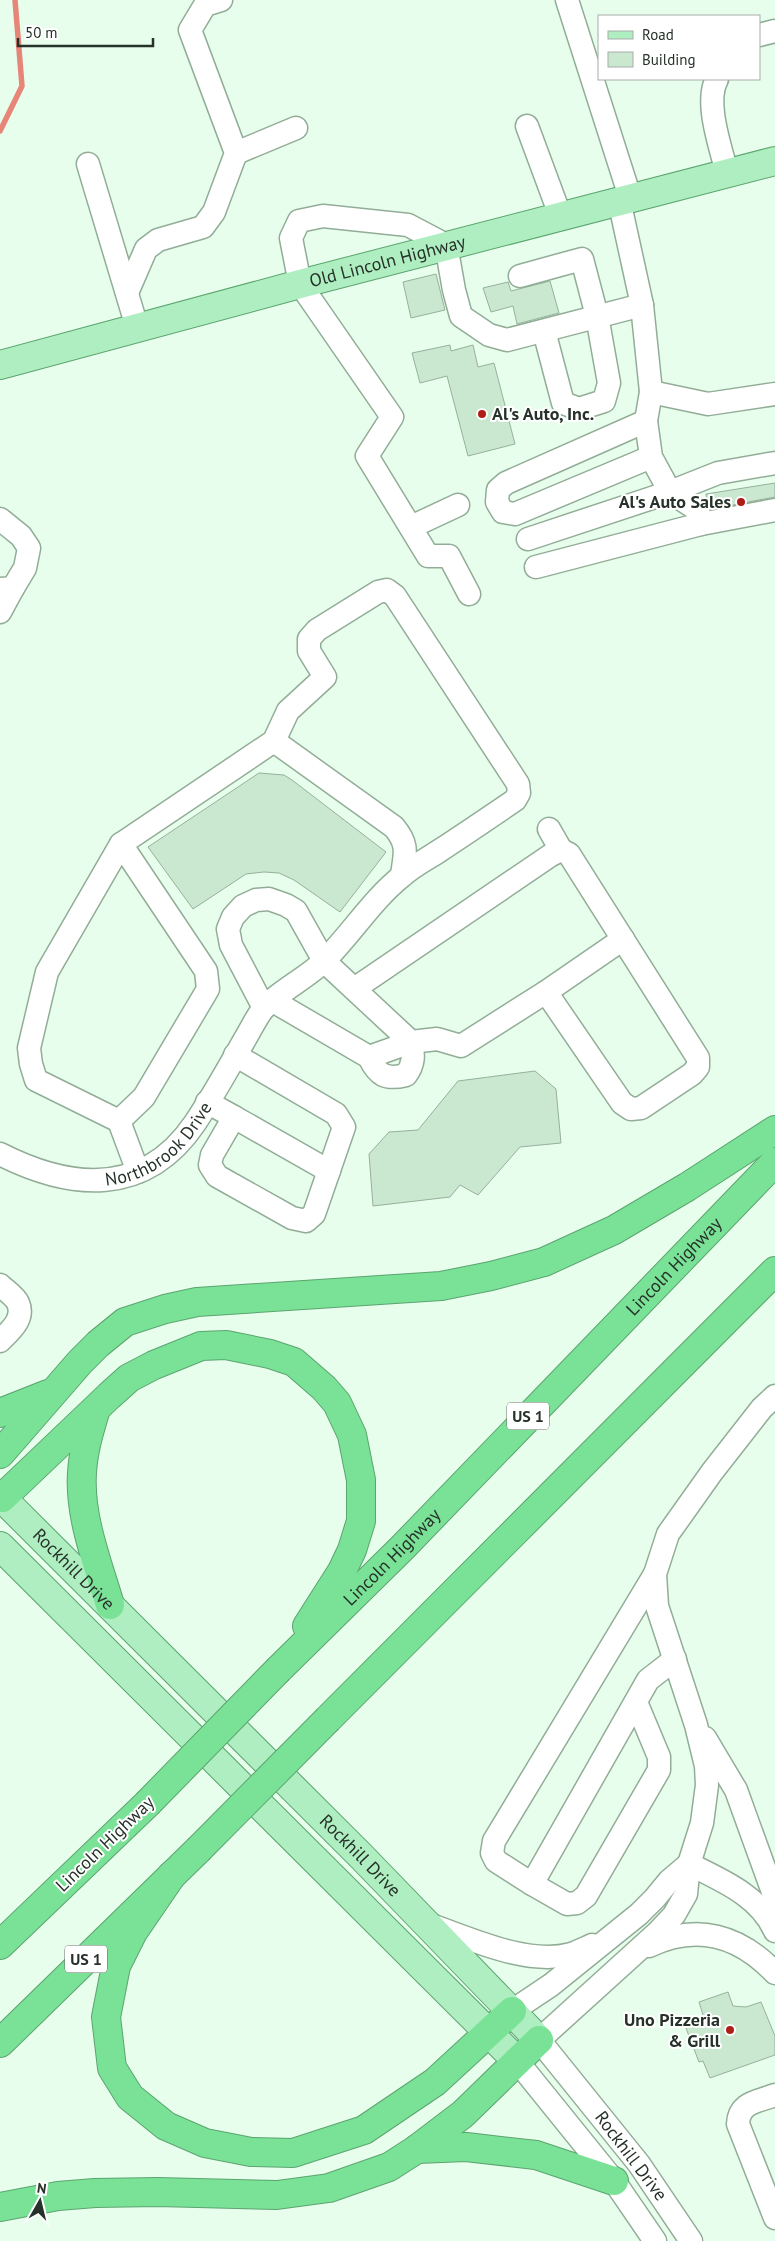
<svg xmlns="http://www.w3.org/2000/svg" width="775" height="2241" font-family="'PT Sans',sans-serif">
<style>
.lines{fill:none;stroke-linecap:round;stroke-linejoin:round}
.stream{stroke:#e78578;stroke-width:5.5}
.building{fill:#cae7d0;stroke:#95b19b}
.minor-casing{stroke:#92ad97;stroke-width:25}
.major-casing{stroke:#5ca470;stroke-width:30}
.highway-casing{stroke:#5ca470;stroke-width:30}
.minor{stroke:#fff;stroke-width:22}
.major{stroke:#afeec0;stroke-width:28}
.highway{stroke:#79e296;stroke-width:28}
.highway-bridge-casing{stroke:#5ca470;stroke-width:30;stroke-linecap:butt}
.highway-bridge{stroke:#79e296;stroke-width:28}
.poi-dot{fill:#ae1d16;stroke:#fff;stroke-width:2}
.labels{text-anchor:middle;stroke-width:4;stroke-linejoin:round;paint-order:stroke}
.shield{fill:#fff;stroke:#676f69;stroke-width:1}
.shield-label{font-size:16px;font-weight:bold;fill:#263129}
.street-label{font-size:18px;fill:#263129;stroke:#fff}
.poi-label{font-size:18px;font-weight:bold;fill:#263129;stroke:#fff;text-anchor:end}
</style>
<rect width="100%" height="100%" fill="#e7feec"/>
<g class="lines">
<path class="stream" d="M0,131L22,86L15,0"/>
</g>
<path class="building" d="M436,274L445,310L411,318L403,282Z
M550,281L559,313L517,324L513,306L491,312L483,288L508,282L511,291Z
M450,345L451,351L473,345L478,367L494,363L515,444L468,456L447,376L420,383L412,353Z
M775,483V497L711,509L707,501L706,494Z
M259,773L284,775L292,780L386,852L340,912L294,880L279,873L264,872L246,874L193,909L148,847Z
M535,1071L556,1089L561,1143L520,1147L478,1195L460,1185L450,1197L373,1206L369,1154L389,1132L418,1130L458,1081Z
M728,1992L733,2006L746,2007L761,2002L775,2036V2055L710,2078L703,2061L699,2062L684,2023L703,2015L699,2002Z"/>
<g class="lines">
<defs>
<g id="minor">
<path d="M567,0L630,197"/>
<path d="M759,35L775,31"/>
<path d="M717,79C704,102 721,148 727,173"/>
<path d="M527,126L560,215"/>
<path d="M236,153L296,128"/>
<path d="M88,164L137,327"/>
<path d="M520,276L582,259L597,316L609,383L604,401L579,409L563,403L544,331"/>
<path d="M127,293L146,249L158,240L203,227L214,212L236,153L190,30L205,5L221,0"/>
<path d="M642,305L651,392L646,421L651,457L670,492L698,510L701,524L775,510"/>
<path d="M651,392L708,404L775,394"/>
<path d="M646,421L506,483L498,490L497,502L503,512L515,514L651,457"/>
<path d="M0,519L21,536L29,548L25,568L13,588L0,589"/>
<path d="M411,527L458,505"/>
<path d="M528,539L670,492L718,473L775,463"/>
<path d="M536,567L701,524"/>
<path d="M469,594L449,556H428L367,456L392,417L300,284L291,238L299,221L323,216L408,225L446,245L454,290L461,316L489,335L507,340L642,305L619,200"/>
<path d="M0,612L13,588"/>
<path d="M274,741L394,827C409,845 405,853 402,875"/>
<path d="M549,829L561,850"/>
<path d="M546,992L623,939"/>
<path d="M273,1001L369,1057C378,1076 386,1080 406,1075C414,1064 414,1055 411,1042L369,1057"/>
<path d="M264,1008L231,945L228,929L233,917L243,906L256,900L269,899L286,905L296,911L324,961L411,1042L437,1039L461,1046L546,992L622,1103L631,1109L641,1108L692,1074L698,1067V1058L569,854L561,850L551,855L354,989"/>
<path d="M207,1102L234,1117L212,1155L210,1165L217,1176L292,1218L306,1221L314,1214L344,1127L336,1114L235,1055"/>
<path d="M234,1117L329,1171"/>
<path d="M119,1121L36,1080L31,1064L29,1048L47,972L121,844"/>
<path id="s1" d="M0,1154C71,1190 145,1197 195,1123C213,1096 229,1067 245,1039C251,1029 256,1018 263,1009C277,992 309,977 325,960C352,933 372,900 402,876C413,866 427,859 439,851C465,834 490,817 515,800L519,793L518,784L395,596L387,590L378,592L317,630L309,639V651L325,677L288,711L274,741L121,844L206,971L208,989L144,1097L119,1121L138,1172"/>
<path d="M0,1285C5,1290 15,1296 18,1303C25,1319 10,1331 0,1341"/>
<path d="M655,1574L494,1841L492,1853L496,1861L532,1884L648,1680L675,1659"/>
<path d="M705,1738L736,1790L774,1895V1928"/>
<path d="M689,1864C721,1880 760,1896 775,1931"/>
<path d="M532,1884L567,1904L577,1903L586,1896L659,1770V1757L636,1702"/>
<path d="M428,1924C469,1938 527,1966 571,1954C578,1952 585,1948 592,1945"/>
<path d="M649,1946C697,1923 739,1935 775,1973"/>
<path d="M512,2011L551,1985L639,1914L655,1898L669,1881L689,1864"/>
<path d="M517,2061L614,2181L655,2241"/>
<path d="M775,2095C757,2102 739,2102 738,2124L775,2218"/>
<path d="M691,2241L639,2164L539,2040L657,1933L674,1915L686,1894L689,1864L702,1823L707,1785L706,1766L696,1725L657,1606L655,1574L668,1534L712,1472L762,1408L775,1396"/>
</g>
<g id="major">
<path id="s2" d="M0,365L300,284L775,161"/>
<path id="s3" d="M0,1496L361,1856L539,2040"/>
<path d="M0,1546L517,2061"/>
</g>
<g id="highway">
<path d="M95,1412C89,1432 83,1452 82,1473C79,1517 98,1564 110,1605"/>
<path d="M0,1413L48,1394"/>
<path d="M0,1454L80,1362L98,1344L125,1322L165,1309L197,1302L441,1286L491,1276L544,1262L614,1230L687,1187L775,1130"/>
<path d="M2,1498L109,1396L129,1378L154,1365L201,1346L226,1345L270,1354L294,1362L324,1388L337,1403L352,1435L361,1480V1521L352,1550L342,1571L307,1626"/>
<path id="s4" d="M279,1669L402,1548L775,1162"/>
<path d="M328,1719L775,1271"/>
<path d="M172,1875L133,1932L116,1966L106,2017L112,2068L130,2097L166,2126L205,2143L251,2152L293,2153L364,2130L435,2082L512,2011"/>
<path d="M0,1945L147,1804"/>
<path d="M0,2043L198,1850"/>
<path d="M417,2149L466,2147L536,2155L614,2181"/>
<path d="M0,2207L58,2196L95,2193L158,2192L277,2195L329,2188L389,2167L417,2149L463,2114L539,2040"/>
</g>
</defs>
<use href="#minor" class="minor-casing"/>
<use href="#major" class="major-casing"/>
<use href="#highway" class="highway-casing"/>
<use href="#minor" class="minor"/>
<use href="#major" class="major"/>
<use href="#highway" class="highway"/>
<defs>
<path id="highway-bridge" d="M147,1804L279,1669
M198,1850L328,1719"/>
</defs>
<use href="#highway-bridge" class="highway-bridge-casing"/>
<use href="#highway-bridge" class="highway-bridge"/>
</g>
<g class="poi-dot">
<circle cx="482" cy="414" r="5"/>
<circle cx="741" cy="502" r="5"/>
<circle cx="730" cy="2030" r="5"/>
</g>
<g class="labels">
<g class="shield">
<rect x="507" y="1402.5" width="42" height="27" rx="4"/>
<rect x="65" y="1945.5" width="42" height="27" rx="4"/>
</g>
<g class="shield-label">
<text x="528" y="1422">US 1</text>
<text x="86" y="1965">US 1</text>
</g>
<g class="street-label">
<text dy="6" stroke="none"><textPath href="#s2" startOffset="401">Old Lincoln Highway</textPath></text>
<text dy="6" stroke="none"><textPath href="#s1" startOffset="176">Northbrook Drive</textPath></text>
<text dy="6" stroke="none"><textPath href="#s4" startOffset="564">Lincoln Highway</textPath></text>
<text dy="6" stroke="none"><textPath href="#s4" startOffset="159">Lincoln Highway</textPath></text>
<text dy="6" stroke="none"><textPath href="#s3" startOffset="104">Rockhill Drive</textPath></text>
<text transform="translate(105 1844) rotate(-44)" y="6">Lincoln Highway</text>
<text dy="6" stroke="none"><textPath href="#s3" startOffset="509">Rockhill Drive</textPath></text>
<text transform="translate(631 2156) rotate(53)" y="6">Rockhill Drive</text>
</g>
<g class="poi-label">
<text x="492" y="420" text-anchor="start">Al's Auto, Inc.</text>
<text x="731" y="508">Al's Auto Sales</text>
<text x="720" y="2026">Uno Pizzeria<tspan x="720" dy="21">&amp; Grill</tspan></text>
</g>
</g>
<rect x="598" y="15" width="162" height="65" fill="#ffffff" stroke="#a8ada9"/>
<rect x="608" y="31" width="25" height="8" fill="#afeec0" stroke="#a8ada9"/>
<text x="642" y="40" font-size="15" fill="#263129">Road</text>
<rect x="608" y="52" width="25" height="15" fill="#cae7d0" stroke="#a8ada9"/>
<text x="642" y="65" font-size="15" fill="#263129">Building</text>
<g transform="translate(40 2201) rotate(8)" stroke="#ffffff" stroke-width="4" paint-order="stroke">
<path d="M0-4L9 19L0 12L-9 19Z" fill="#263129"/>
<text y="-8" font-size="14" font-weight="bold" text-anchor="middle" fill="#263129">N</text>
</g>
<path d="M18 38v8h135v-8" fill="none" stroke="#263129" stroke-width="2.5"/>
<text x="25" y="38" font-size="15" fill="#263129" stroke="#ffffff" stroke-width="4" paint-order="stroke">50 m</text>
</svg>
